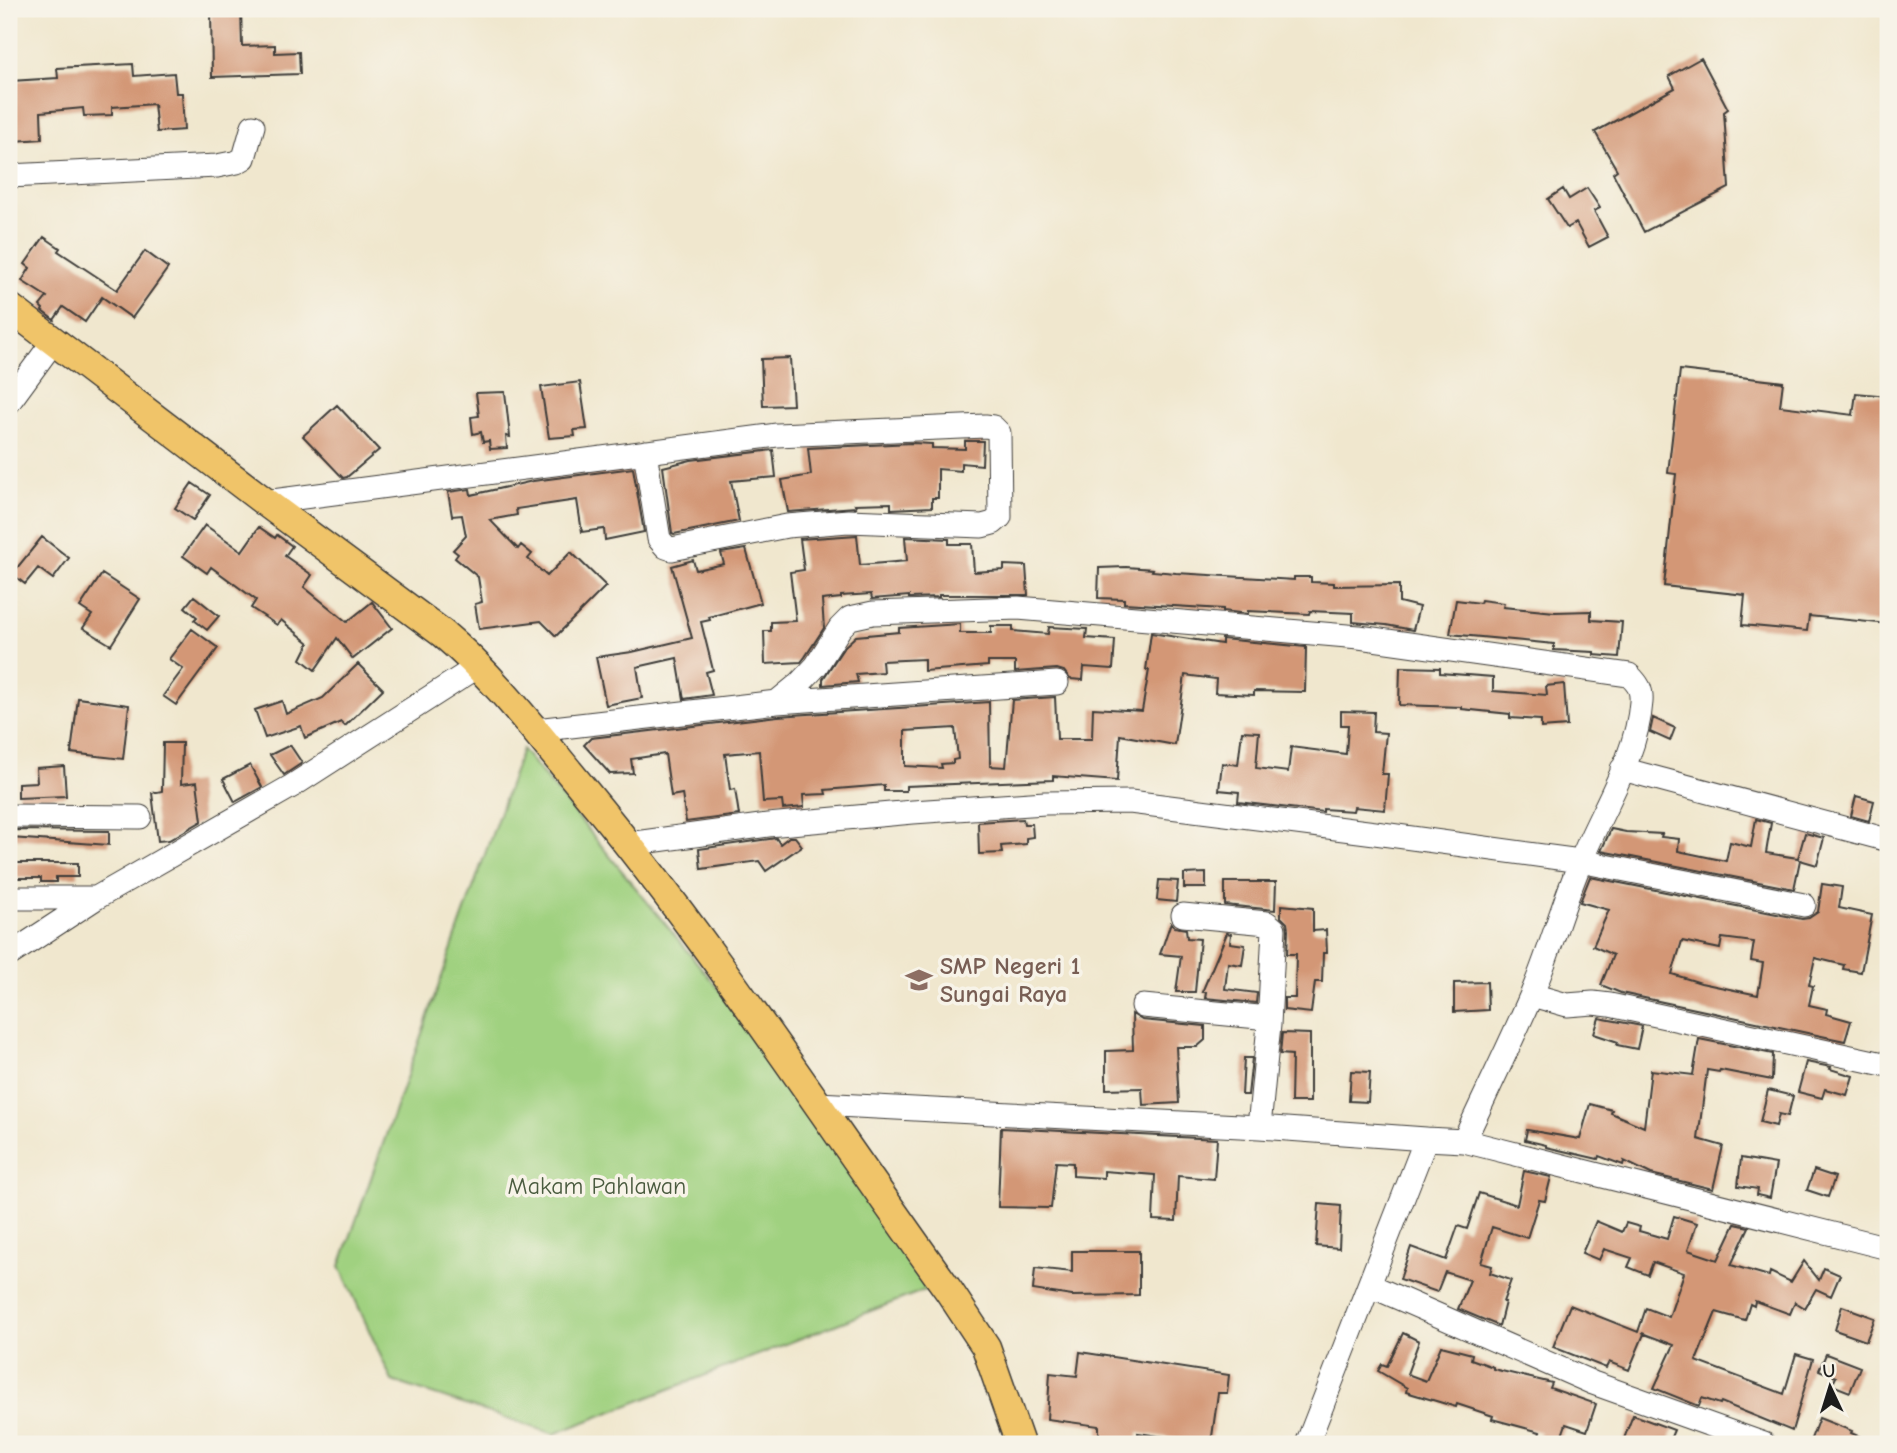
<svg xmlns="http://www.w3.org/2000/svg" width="1897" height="1453" font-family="'Comic Neue',sans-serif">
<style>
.green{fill:#a0d180;stroke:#5e764e;stroke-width:2}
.building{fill:#d39776;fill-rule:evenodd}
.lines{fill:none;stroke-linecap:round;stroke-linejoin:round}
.minor-casing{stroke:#3c3a37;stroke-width:25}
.major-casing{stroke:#3c3a37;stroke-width:31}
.minor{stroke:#fff;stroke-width:23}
.major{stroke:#f0c469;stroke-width:28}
.labels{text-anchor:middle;stroke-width:7;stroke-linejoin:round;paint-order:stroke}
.education-label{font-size:24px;font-weight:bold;fill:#785e54;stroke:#f7f3e8;text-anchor:start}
.park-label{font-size:24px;fill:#4a5b3f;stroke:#f7f3e8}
</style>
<rect width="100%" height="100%" fill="#f7f3e8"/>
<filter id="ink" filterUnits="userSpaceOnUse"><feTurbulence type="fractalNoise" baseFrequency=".0143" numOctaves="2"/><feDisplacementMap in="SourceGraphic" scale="14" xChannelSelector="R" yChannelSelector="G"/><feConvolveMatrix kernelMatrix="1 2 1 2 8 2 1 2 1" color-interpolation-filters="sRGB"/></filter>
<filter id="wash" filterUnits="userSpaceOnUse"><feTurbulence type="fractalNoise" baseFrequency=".00686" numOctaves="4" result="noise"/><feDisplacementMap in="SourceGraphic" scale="28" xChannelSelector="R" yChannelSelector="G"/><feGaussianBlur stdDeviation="1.57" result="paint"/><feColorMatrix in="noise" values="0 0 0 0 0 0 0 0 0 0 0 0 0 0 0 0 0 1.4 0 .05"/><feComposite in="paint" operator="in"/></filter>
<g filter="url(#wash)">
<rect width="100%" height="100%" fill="#f0e7ce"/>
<path class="green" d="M522,749L750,1027L930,1288L554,1434L392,1381L340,1266Z"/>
<g id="blocks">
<path class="building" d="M211,9H241L242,46L275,45V53L299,52L300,74L212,77Z
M1701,58L1728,109L1724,112L1729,188L1644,232L1613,173L1617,170L1595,132L1675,88L1669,76Z
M133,64L134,76L174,73L176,93H182L184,130L157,132L154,104L112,107V115L84,116L83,108L41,112L42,139L15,141L11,81L58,78L57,68Z
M1587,188L1600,208L1594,211L1608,237L1589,247L1576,223L1567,228L1548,199L1563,189L1569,199Z
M44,237L60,248L58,251L117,290L145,251L168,268L132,318L102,297L85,322L63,307L54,320L42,311L43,309L40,306L47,297L22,281L30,268L25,264Z
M790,358L793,405L763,406L761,359Z
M1680,370L1783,382L1780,406L1853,415L1856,393L1888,396V624L1809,616L1807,631L1742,625L1745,595L1664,586L1676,474L1668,473Z
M580,382L587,429L574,430L575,436L549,438L541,387Z
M505,392L510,437L506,436L507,448L490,449L489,441L483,442L481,432L473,434L471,417L479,416L476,393Z
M337,405L379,450L347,477L343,478L303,436Z
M965,441H983L982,465L961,463V471L938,469V498H932V507L891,509V503L855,504L856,507L788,512L782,480L811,475L808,448L912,443L932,444V448L965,449Z
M773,450L776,477L731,481L739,521L674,534L672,533L663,467L691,460Z
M633,468L644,532L605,540L604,529L582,532L577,500L516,509L517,515L490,520L518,549L521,545L532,554L528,559L547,576L571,552L606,586L556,636L541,621L479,629L475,604L482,602L478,577L455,558L458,554L453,550L466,536L462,515L452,516L448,492L470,489L471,495L533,481Z
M192,483L210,495L193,520L175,508Z
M205,525L242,551L259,527L275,538L277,535L292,546L285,556L312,575L304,587L347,622L372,602L392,628L353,659L337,638L315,670L301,659L309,643L281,620L277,625L251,608L256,600L211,567L207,573L183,556Z
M857,535L860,565L907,561L905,537L949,539V544H972L974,572L1004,570V565L1026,566L1028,595H939V597L909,598V596L872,599L871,594L841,596V598L822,600L824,628L805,657L801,662L765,664L764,631H771V622L796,621L790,572L804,570L800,539Z
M42,537L69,558L53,579L38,568L25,584L12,574Z
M746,549L761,603L709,617L710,620L701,622L713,670L706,672L712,695L684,699L677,658L637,667L642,698L606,705L596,657L632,652L692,638L672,566L693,560L696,570L724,564L721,553Z
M1126,567L1153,569L1152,571L1176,573L1294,580V577H1311V582L1334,583V586L1399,585V602L1419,607L1413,630L1386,625L1353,622V613L1310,611L1309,614L1248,611V614L1223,611V609L1124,603V599L1098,598L1099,568Z
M102,574L140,599L111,645L83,628L92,615L80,607Z
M194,596L219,616L207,630L194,620L197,617L185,607Z
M1456,600L1480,603L1481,600L1504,603L1503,607L1555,612L1591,611V620L1622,622L1619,657L1594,655V652L1554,650V644L1450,634Z
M960,624V633H991V626H1013V631L1048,634L1049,627L1087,629L1086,638L1115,640L1113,669L1084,667L1083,680L1070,679L1064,671L1057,669L1015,672V662H988V666L924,671V659L882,661L883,672L856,674L858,682L823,685V679L844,647L856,636L899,632V628Z
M192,629L218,648L176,705L163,696L183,669L169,659Z
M1151,633L1222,644V639L1306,647L1305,692L1254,691V695L1215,693L1216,679L1185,675L1175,745L1120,735L1117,781L1053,776V780L906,786V791H884V785L825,790L826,794L803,795L804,807L783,809L782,801L763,802L759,751L725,754L730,790L735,789L739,815L686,822L682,794L671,796L665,754L631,759L633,773L610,774L584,745L591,738L778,716L989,702L990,766L1006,767L1012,700L1055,697L1057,739H1092L1093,708L1142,711L1149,670H1146ZM955,728L958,759L953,760V763L941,764L942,768L905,766V731Z
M358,664L383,689L345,726L341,722L305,738L301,726L265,738L255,710L282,701L286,714L323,698Z
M1400,667L1440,668V673L1493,677V691L1547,695L1546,686L1564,684L1567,726L1541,728V720L1510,718V714L1462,709V707L1399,705Z
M78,698L129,705L123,759L71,753Z
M1341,711L1374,712L1373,732L1386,733L1382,774H1388L1385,810L1354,807L1353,811L1323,809V812L1238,802L1239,792L1219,790L1222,763L1238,765L1242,731L1259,732L1256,768L1288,772L1291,747L1346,754L1348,725H1341Z
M1653,718L1675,728L1670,741L1650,732Z
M163,743H182L181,784L197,782L202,821L169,840L158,841L152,793L162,791Z
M290,745L302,763L284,775L270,755Z
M250,765L262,787L235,802L223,779Z
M64,766L66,796L18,798V783L37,782L36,768Z
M1856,796L1874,801L1869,821L1851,816Z
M1023,819L1024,824H1032L1033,837L1026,838V844L1001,846L1002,853L979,854L978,822Z
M1756,819L1771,823L1766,853L1798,858L1805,833L1824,838L1817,865L1800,860L1794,889L1601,851L1611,829L1626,832L1662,834L1661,837L1679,839L1678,851L1726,861L1730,842L1751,847Z
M12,830L109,831V845L11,838Z
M789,837H795L802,846L766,871L759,861L701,869L699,849L776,838L780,844Z
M9,863H78V877H56V882H41V878H9Z
M1206,873V888H1184V874Z
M1590,877L1802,919L1809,918L1818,912L1822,884L1842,887L1839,908L1872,915L1861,972L1843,969L1844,965L1815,958L1809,985L1813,986L1809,1005L1827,1009L1826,1014L1851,1021L1845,1041L1621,993L1601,985L1613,955L1593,946L1609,910L1580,902ZM1722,938L1754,942L1751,961L1763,963L1758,995L1701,983L1672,974L1682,941L1720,949Z
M1159,880L1178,881L1176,902L1157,900Z
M1225,882H1276L1275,910L1225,905Z
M1281,905L1313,908V931L1326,930L1327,953H1323L1322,982H1315L1311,1013L1284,1010V998H1295L1296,954H1287L1288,929L1287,923L1281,917Z
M1171,922L1175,927L1186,929L1187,938L1200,939L1195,992H1176L1181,956L1160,954Z
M1227,933L1231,934L1230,943L1245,945L1242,965L1228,963L1225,989L1257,993L1256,1003L1205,998L1206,992H1202Z
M1487,982L1488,1010L1454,1012V983Z
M1132,1014L1142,1020L1205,1026V1040L1197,1047H1176L1179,1103L1143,1105L1142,1088L1106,1089V1051L1133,1050Z
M1599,1018L1642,1026L1637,1049L1617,1045L1618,1042L1594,1034Z
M1282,1033L1310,1034V1102H1291L1292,1055L1280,1054Z
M1699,1039L1773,1054L1772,1080L1720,1070L1719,1072L1707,1070L1698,1139L1723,1146L1713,1189L1651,1174L1624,1161L1623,1165L1599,1156L1598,1159L1546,1147V1145L1525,1140L1527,1130L1580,1139L1590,1104L1612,1110L1611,1113L1644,1127L1651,1070L1693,1075Z
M1244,1058H1252L1248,1095H1242Z
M1806,1062L1831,1067L1830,1069L1853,1076L1847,1095L1825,1089L1822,1098L1798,1092Z
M1351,1071L1370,1072L1368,1102L1349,1101Z
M1768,1090L1793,1096L1788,1116L1779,1114L1776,1126L1760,1122Z
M1001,1128L1217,1139L1214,1179L1178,1176L1176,1221L1153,1220L1155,1175L1104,1171V1178L1073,1176V1163L1056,1162L1051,1208L998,1207Z
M1741,1158L1776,1164L1770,1198L1757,1195L1758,1189L1738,1186Z
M1814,1170L1835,1177L1828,1197L1807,1190Z
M1524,1171L1551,1177L1545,1201L1539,1200L1527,1238L1492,1227L1481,1263L1492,1266L1490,1273L1511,1280L1503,1302H1505L1499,1326L1458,1309L1470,1280L1445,1272L1437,1292L1400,1279L1411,1247L1446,1260L1458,1226L1467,1229L1479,1193L1517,1205Z
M1319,1204L1341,1206L1339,1248L1316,1246Z
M1674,1216L1697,1223L1688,1250L1718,1260L1735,1224L1749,1227L1731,1265L1769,1276L1770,1272L1791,1282L1804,1261L1819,1280L1824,1268L1840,1275L1831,1296L1816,1289L1805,1308L1795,1302L1790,1314L1755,1301L1754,1306L1750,1304L1745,1320L1716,1312L1696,1361L1784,1394L1796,1354L1813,1359L1792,1431L1721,1402L1720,1404L1702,1398L1699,1406L1654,1388L1674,1345L1642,1333L1644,1334L1629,1370L1609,1362L1606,1368L1553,1347L1570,1305L1638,1332L1646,1308L1669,1317L1684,1273L1653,1262L1648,1275L1628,1267L1632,1258L1604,1249L1599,1260L1582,1253L1596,1221L1622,1232L1626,1223L1640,1227L1639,1231L1667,1239Z
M1072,1251H1139V1295L1072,1296L1033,1290L1035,1268L1072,1272Z
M1842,1306L1875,1318L1866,1341L1835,1330Z
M1403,1333L1419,1341L1407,1374L1426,1381L1441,1346L1472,1354L1471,1359L1493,1367V1369L1552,1383L1550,1388L1596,1404L1587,1431L1566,1424L1559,1444H1551L1538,1440L1540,1432L1492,1419L1493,1416L1457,1404L1456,1407L1406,1392L1407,1388L1378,1371L1382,1364L1387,1366Z
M1080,1352L1229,1375L1227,1393H1218L1211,1444L1138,1433V1444H1099V1426L1047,1419L1050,1373L1077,1376Z
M1826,1354L1860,1367L1850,1392L1832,1385L1836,1377L1819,1370Z
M1633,1415L1674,1430L1668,1444H1622Z
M1819,1418L1852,1431L1851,1433L1877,1444H1809Z"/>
</g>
</g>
<g filter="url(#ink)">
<use href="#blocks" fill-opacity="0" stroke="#3c3a37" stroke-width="2"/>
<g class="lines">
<defs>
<path id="minor" d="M9,176L217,166L237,162L244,158L253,126
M9,402L53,342
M265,502L777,435L985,426L993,427L999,433L1000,517L993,523L982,526L848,521L787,526L672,549L666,547L659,539L645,452
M777,702L1057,683
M536,730L777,702L799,684L816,666L840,628L850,618L873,613L1018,608L1359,637L1629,675C1638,684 1642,689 1641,702C1637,758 1601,810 1581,861C1562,905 1550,952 1531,996C1510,1045 1486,1093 1464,1141L1426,1139
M1622,769L1888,840
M9,816L140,817
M628,844L768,825L913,812L1045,803L1130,802L1375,833L1580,861L1804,905
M9,898H96
M1183,915L1267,923L1274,929L1269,1025L1259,1127
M9,955L96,898L292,786L477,667
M1532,995L1567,1005L1593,1003L1610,1005L1888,1065
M1143,1006L1269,1018
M818,1104L1259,1127L1426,1139L1307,1444
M1464,1141L1888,1248
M1369,1285L1593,1383L1764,1444"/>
<path id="major" d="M9,307L265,502L442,633C496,678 539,736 584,790C716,949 828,1123 949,1291L986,1347L1020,1444"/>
</defs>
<use href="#minor" class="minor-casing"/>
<use href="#major" class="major-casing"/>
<use href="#minor" class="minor"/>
<use href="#major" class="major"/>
</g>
</g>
<defs>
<symbol id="school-bare" viewBox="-9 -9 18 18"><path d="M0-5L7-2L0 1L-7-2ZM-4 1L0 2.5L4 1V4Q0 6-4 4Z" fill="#8d6e63" stroke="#f7f3e8" stroke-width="2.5" paint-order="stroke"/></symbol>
</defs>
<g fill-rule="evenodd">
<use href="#school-bare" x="900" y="961" width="38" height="38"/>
</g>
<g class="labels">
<g class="education-label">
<text x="940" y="974">SMP Negeri 1<tspan x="940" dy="28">Sungai Raya</tspan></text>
</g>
<g class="park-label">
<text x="597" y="1194">Makam Pahlawan</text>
</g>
</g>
<rect width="1897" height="1453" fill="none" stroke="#f7f3e8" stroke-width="35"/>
<g transform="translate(1830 1387) rotate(356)" stroke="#f7f3e8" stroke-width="5" paint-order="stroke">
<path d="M0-5L12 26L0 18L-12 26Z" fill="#1c1c1c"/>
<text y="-10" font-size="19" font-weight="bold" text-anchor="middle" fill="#1c1c1c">U</text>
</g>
</svg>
